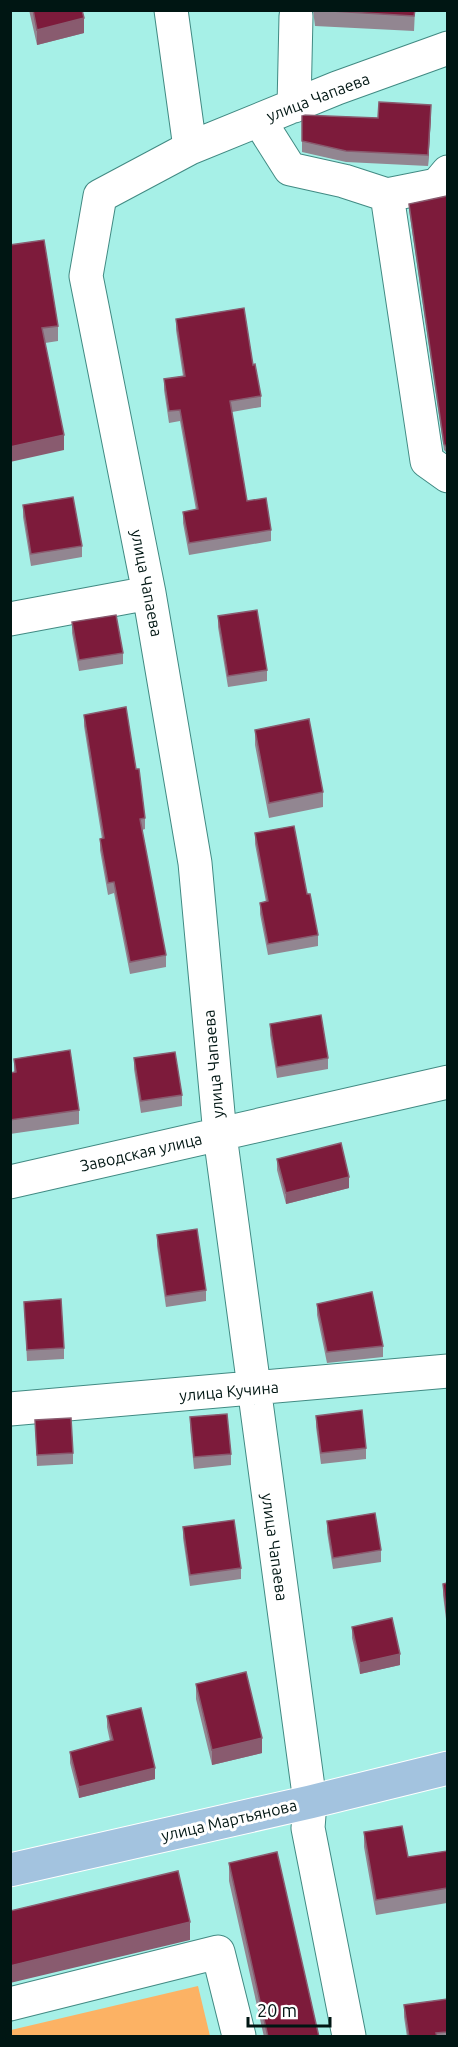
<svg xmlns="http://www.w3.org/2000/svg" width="458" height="2047" font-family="Ubuntu,sans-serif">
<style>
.green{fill:#fcb264}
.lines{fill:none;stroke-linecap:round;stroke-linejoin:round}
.minor-casing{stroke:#418a83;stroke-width:35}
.major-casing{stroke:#fff;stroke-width:35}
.minor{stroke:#fff;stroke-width:33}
.major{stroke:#a3c3df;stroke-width:33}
.wall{fill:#928691}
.shaded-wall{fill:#895b6f}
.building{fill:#7d1b3b;stroke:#895b6f;stroke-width:1.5}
.labels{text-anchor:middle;stroke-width:6;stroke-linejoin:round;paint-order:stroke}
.street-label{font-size:16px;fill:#001613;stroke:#fff}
</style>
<rect width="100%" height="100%" fill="#a6f0e7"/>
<path class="green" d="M198,1986L210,2036H11V2030Z"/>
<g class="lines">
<defs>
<path id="minor" d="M171,10L190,148
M294,106L296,16
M259,120L290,169L344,181L387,195L437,185L448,172
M387,195L427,461L448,476
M10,619L149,593
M10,1182L448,1082
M10,1409L448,1371
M10,2004L218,1952L239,2036
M349,2036L308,1828L310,1802L220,1135L195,863L149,593L86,276L100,196L190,148L337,88L448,48"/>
<path id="major" d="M10,1870L310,1802L448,1768"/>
</defs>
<use href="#minor" class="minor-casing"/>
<use href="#major" class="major-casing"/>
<use href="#minor" class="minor"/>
<use href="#major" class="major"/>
</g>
<path class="wall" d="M29,10H82L84,33L37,45Z
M313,10H415L414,31L315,26Z
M302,115L378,118L431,116L428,166L346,162L302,152Z
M447,196V453L444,450L409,210V204Z
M10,245L58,326V341L45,343L64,450Z
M176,319L253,365L261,396V407L232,412L247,501L271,530V541L189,555L183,523V512L196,510L180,421L169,423L164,390V379L183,376L176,330Z
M23,505L82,546V557L31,566L23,517Z
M218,616L267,670V681L228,687L218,627Z
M72,622L123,653V664L79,671L72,633Z
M84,715L145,818V829L142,830L166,955V967L130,974L114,893L108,895L100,850V839H102L84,726Z
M255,730L323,792V807L269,818L255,745Z
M255,833L307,894L318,935V946L268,955L260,914V903L266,902L255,844Z
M270,1024L328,1058V1069L277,1078L270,1035Z
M134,1058L182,1095V1106L141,1113L134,1069Z
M14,1059L79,1110V1124L10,1134V1073L14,1072Z
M277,1159L349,1188L286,1204L277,1170Z
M157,1235L206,1290V1301L166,1307L157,1246Z
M24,1302L64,1348V1359L27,1361Z
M317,1304L383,1346V1357L327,1363L317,1315Z
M316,1416L366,1448V1459L321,1464L316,1427Z
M190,1417L231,1454V1465L194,1469L190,1428Z
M35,1420L73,1453V1464L37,1466Z
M327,1521L381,1550V1562L333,1569L327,1532Z
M183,1527L241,1568V1579L190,1586L183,1538Z
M447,1583V1627L443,1595V1584Z
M352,1627L400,1665L360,1674L352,1638Z
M196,1684L262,1753L212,1765L196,1699Z
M107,1716L155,1779L79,1798L70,1763V1752L110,1741L107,1727Z
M364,1832L408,1857L447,1851V1903L376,1915L364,1847Z
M229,1863L319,2037H264L229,1881Z
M447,1999V2037H407L404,2017V2005Z"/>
<path class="shaded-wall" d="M84,18V33L37,45V30Z
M431,105V116L428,166V155Z
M64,435V450L10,462V447Z
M349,1177V1188L286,1204V1193Z
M400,1654V1665L360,1674V1663Z
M262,1738V1753L212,1765V1750Z
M155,1768V1779L79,1798V1787Z
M190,1922V1940L10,1983V1966Z"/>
<path class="building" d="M33,10H82L84,18L37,30Z
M315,10H415L414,16Z
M379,102L431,105L428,155L346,151L302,141V115L378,118Z
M447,196V447L444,444L409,204Z
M44,240L58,326L42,328L64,435L10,447V245Z
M244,308L253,365L255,364L261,396L230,401L247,501L266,498L271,530L189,543L183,512L198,509L180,410L169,411L164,379L185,376L176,319Z
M73,497L82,546L31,554L23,505Z
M257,610L267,670L228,676L218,616Z
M116,615L123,653L79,660L72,622Z
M126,707L136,769H139L145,818L140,819L166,955L130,962L114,882L108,883L100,839L104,838L84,715Z
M309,719L323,792L269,803L255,730Z
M294,826L307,894H310L318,935L268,944L260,903L268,901L255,833Z
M321,1015L328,1058L277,1067L270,1024Z
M70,1050L79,1110L10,1120V1073L16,1072L14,1059Z
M175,1052L182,1095L141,1101L134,1058Z
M341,1143L349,1177L286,1193L277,1159Z
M197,1229L206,1290L166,1296L157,1235Z
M372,1292L383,1346L327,1352L317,1304Z
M61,1299L64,1348L27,1350L24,1302Z
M362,1410L366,1448L321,1453L316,1416Z
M227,1414L231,1454L194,1457L190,1417Z
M71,1418L73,1453L37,1455L35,1420Z
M375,1513L381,1550L333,1558L327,1521Z
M234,1520L241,1568L190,1575L183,1527Z
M447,1583V1616L443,1584Z
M392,1618L400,1654L360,1663L352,1627Z
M246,1672L262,1738L212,1750L196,1684Z
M141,1708L155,1768L79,1787L70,1752L113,1740L107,1716Z
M402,1826L408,1857L447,1851V1888L376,1900L364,1832Z
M277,1852L319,2037H268L229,1863Z
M178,1871L190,1922L10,1966V1911Z
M447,1999V2032L436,2033L437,2037H409L404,2005Z"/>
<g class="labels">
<g class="street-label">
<text transform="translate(318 97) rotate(-21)" y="6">улица Чапаева</text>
<text transform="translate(147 583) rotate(79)" y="6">улица Чапаева</text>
<text transform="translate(213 1064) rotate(-95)" y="6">улица Чапаева</text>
<text transform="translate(141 1152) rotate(-13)" y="6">Заводская улица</text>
<text transform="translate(229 1391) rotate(-5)" y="6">улица Кучина</text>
<text transform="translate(275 1547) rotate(82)" y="6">улица Чапаева</text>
<text transform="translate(229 1820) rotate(-13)" y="6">улица Мартьянова</text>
</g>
</g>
<rect width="458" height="2047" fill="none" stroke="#001613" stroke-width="24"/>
<path d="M248 2017v9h82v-9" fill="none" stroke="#001613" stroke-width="3"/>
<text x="257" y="2017" font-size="18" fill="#001613" stroke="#ffffff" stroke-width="4.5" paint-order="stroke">20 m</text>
</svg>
